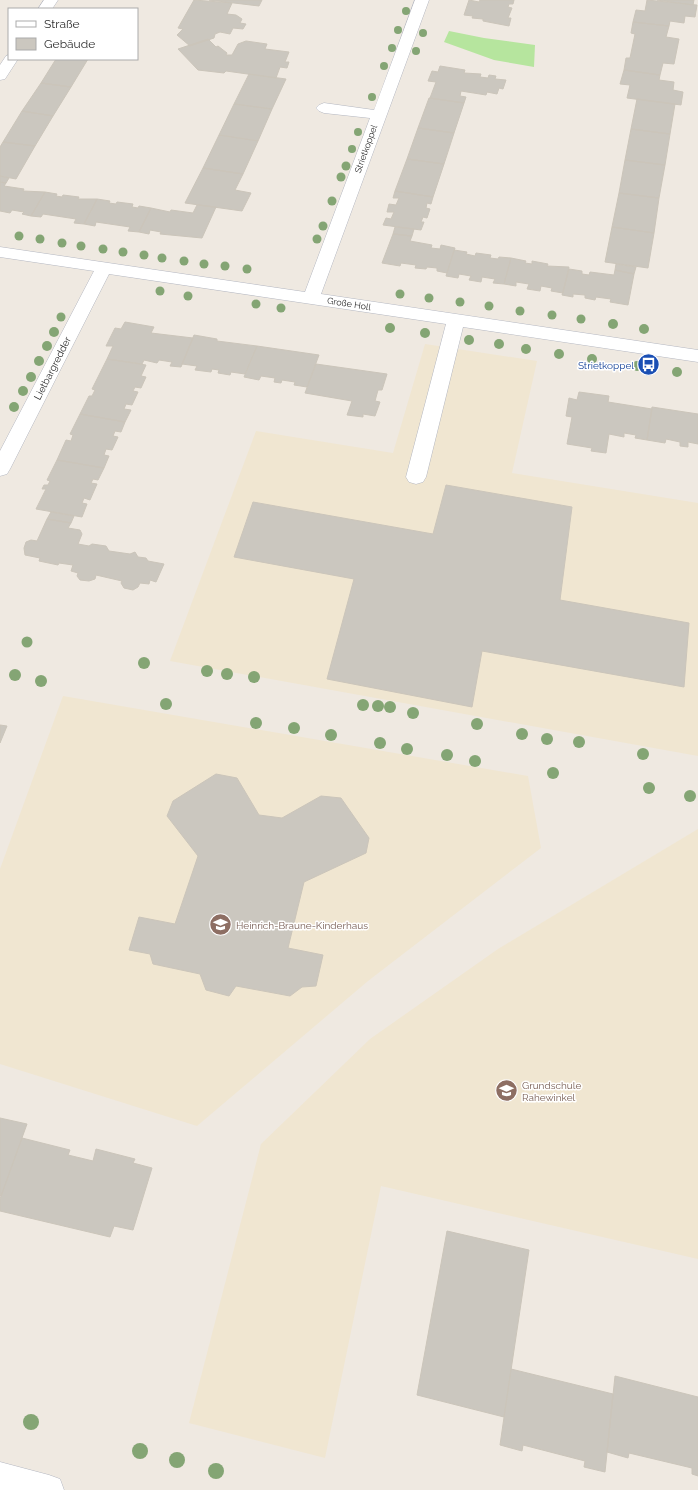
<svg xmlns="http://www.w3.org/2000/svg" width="698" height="1490" font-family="Raleway,sans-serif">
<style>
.education{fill:#f0e6d1}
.green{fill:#b6e59e}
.building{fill:#cbc7bf;stroke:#cbc5ba}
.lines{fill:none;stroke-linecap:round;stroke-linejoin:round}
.minor-casing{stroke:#b4b7c1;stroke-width:1}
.minor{fill:#fff;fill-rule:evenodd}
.tree{fill:#84a574}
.labels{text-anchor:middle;stroke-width:3;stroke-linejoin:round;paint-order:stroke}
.far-street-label{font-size:9px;fill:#2e2e2e;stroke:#fff}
.transit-label{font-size:10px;fill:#164399;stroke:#fff;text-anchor:end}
.street-label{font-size:10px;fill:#2e2e2e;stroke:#fff}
.education-label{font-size:10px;fill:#785e54;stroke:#fff;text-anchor:start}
</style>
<rect width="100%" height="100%" fill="#efe9e1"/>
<path class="education" d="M425,344L537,361L512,473L698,503V756L170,661L256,431L393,453Z
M63,696L528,776L541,848L368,981L197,1126L0,1064V869Z
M698,829V1259L381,1186L325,1458L189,1423L261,1144L370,1039L498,949Z"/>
<path class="green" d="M449,31L484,38L535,45L534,67L494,60L444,42Z"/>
<path class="building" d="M194,0L232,3L227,14L236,15L242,19L240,23L246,24L243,29L233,28L230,34L220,32L215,34L214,38L190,46L177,35L183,29L178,28Z
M209,0H262L259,6Z
M469,0L479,2L480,0H514L513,4H509L508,7L512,8L508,18H511L509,26L483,21V19L472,18L473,16L464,15Z
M647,0L697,5L695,17L685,16L684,23L670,21L669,26L633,22L636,10L645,11Z
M657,0H694L693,5Z
M633,22L669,26L666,37L679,39L674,64L663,63L660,75L624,70L626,58H630L635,34L631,33Z
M208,39L216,47L218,46L227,53L226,55H232L238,44L246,41L267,44L265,49L289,52L285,62H289L287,68L280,67L276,78L226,71L224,73L198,70L178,49Z
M56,59H88L71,87L41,83Z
M440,66L465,70L464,73L481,74L480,77L488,78L489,75L496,76L495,79L506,80L503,89L499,88L497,94L487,92L486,95L461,91L460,96L466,97L464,103L430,98L436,82L428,81L432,71L438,72Z
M624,70L660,75L659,80L674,82L673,90L683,92L681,105L627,98L630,85L620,84Z
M249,74L286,79L272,109L234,104Z
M41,83L71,87L53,116L22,111Z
M429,98L464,103L454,133L418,128Z
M637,99L675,104L670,134L631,129Z
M234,104L272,109L258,141L219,135Z
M22,111L53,116L35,146L3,142Z
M418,128L454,133L444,164L407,159Z
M631,129L670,134L665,165L625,160Z
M219,135L258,141L243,174L203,168Z
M3,142L35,146L16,179L0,176V147Z
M407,159L444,164L433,197L395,191Z
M625,160L665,165L659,198L619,193Z
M203,168L243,174L235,190L251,193L242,211L185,203Z
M0,176L9,178L6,183L0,182Z
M0,182L6,183L4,186L24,189L23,191L45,192L31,216L22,214L24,212L12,210L10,213L0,211Z
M395,191L433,197L431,204L427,203L426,208L430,209L427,218L423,217L421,222H424L421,230L383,225L386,218L391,219L394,212H387L389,204L396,205L399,198H393Z
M45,192L57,194L56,196L62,197L63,195L79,197L78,199H97L84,224L74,223L76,219L43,214L41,217L31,216Z
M619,193L659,198L654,233L612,227Z
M97,199L110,201L109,203L116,204L117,202L133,204L132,207L138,208L139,206L151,208L139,232L128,231L130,227L96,222L95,226L84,224Z
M197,205L216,207L202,238L160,234L161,232L150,230L149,234L139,232L151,208L170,212L171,210L193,213Z
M395,227L414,229L412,236L393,234Z
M612,227L654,233L648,268L605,262Z
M393,234L412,236L410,241L432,245L431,248L440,249L441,245L455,248L447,273L437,271V268L427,267L426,269L415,268L416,265L401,263L400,266L382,263Z
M454,250L467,252L466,254L475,256L476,253L491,255L490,258L498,259L499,257L511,258L504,284L493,283L495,279L482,277L481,282L469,280L471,276L459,274L458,278L446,276Z
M511,258L526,261L525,263L532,264V261L548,264L547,266L569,267L563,293L551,291L552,288L541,286L540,291L527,289L529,284L516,282V286L504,284Z
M616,264L636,267L634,274L615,270Z
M569,269L582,271V274L589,275L590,272L614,275L615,270L634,274L628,305L610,302L611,299L596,297L595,300L585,298V295L573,294V297L562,295Z
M125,322L154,327L151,333L193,338L181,367L170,366L172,362L159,360L157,363L144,360L142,364L107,359L113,346H106L115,328L121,329Z
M194,335L217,339V341L257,346L245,374L231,372L230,375L218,373L219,370L212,369L211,372L195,370L197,366L182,364Z
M257,346L319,355L307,387L294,385L295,382L282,380L281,383L274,382L275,378L261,376L259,380L244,377Z
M107,359L146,365L141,376L146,377L141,388L135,387L133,391L138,392L132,405L126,404L124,409L131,410L125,422L80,414L89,396H92L95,390L92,389Z
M316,364L387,374L382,390H378L375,401L380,402L375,416L363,414V417L347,415L352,401L305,393Z
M579,392L609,396L608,402L652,409L647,440L635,438L636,435L624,433V437L609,434L606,453L591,451L592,448L567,444L572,417L566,416L569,398L577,400Z
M652,407L698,414V444L688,442V447L680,446V442L666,439L665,443L647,440Z
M80,414L125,422L121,432L115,431L113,436L118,437L112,450L106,449L104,455L109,456L104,468L57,460L66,440L71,441L73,435L70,434Z
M57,460L104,468L98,480L93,479L91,483L97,484L90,500L84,498L82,503L87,504L82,517L36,509L46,489H42L44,485H48L50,481L47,480Z
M446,485L572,507L560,600L689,623L684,687L482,651L472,707L327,679L354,579L234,557L253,502L433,534Z
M51,512L74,516L71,523L47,519Z
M47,519L71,523L68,528L80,530L82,534L78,544L89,546L92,544L106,546L109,551L130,554L135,552L138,557L146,558L148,561L164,564L156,582L150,580L149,584L140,583L138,587L133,590L124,588L121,583L122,581L96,575L95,579L89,581L80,580L77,576L78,573L71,571L73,565L59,563L58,565L39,561L40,558L25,555L24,548L26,542L31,540L37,541Z
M0,725L7,726L0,743Z
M216,774L237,778L259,815L282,818L321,796L341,798L369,838L366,853L304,882L288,948L323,955L316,986L302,987L290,996L236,986L229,996L206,990L200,974L153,964L150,954L129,950L139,917L175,924L198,856L167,816L173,801Z
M0,1118L27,1124L1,1196H0Z
M22,1138L70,1150L68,1155L93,1161L96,1149L135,1159L133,1163L152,1168L133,1230L114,1226L110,1237L0,1211V1199Z
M447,1231L529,1250L504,1417L417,1395Z
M511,1369L613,1394L605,1472L584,1467L585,1461L523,1445L522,1451L500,1445Z
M615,1376L698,1397V1476L692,1474V1468L629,1453L628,1458L607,1452Z"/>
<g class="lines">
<defs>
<path id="minor" d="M44,0H58L52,9H38Z
M415,0H429L321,294L698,350V362L463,327L426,477L423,482L416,484L409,482L406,477L446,324L109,274L10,469L7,474L0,476V451L94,271L0,257V247L305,292L370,118L324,113L319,111L316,108L319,105L324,103L374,110Z
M9,55V59H18L5,79L0,80V65L6,56Z
M0,1462L49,1475L60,1479L64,1490H0Z"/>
</defs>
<use href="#minor" class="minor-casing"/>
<use href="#minor" class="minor"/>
</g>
<g class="tree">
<circle cx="406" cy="11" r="4"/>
<circle cx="398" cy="30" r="4"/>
<circle cx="423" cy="33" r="4"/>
<circle cx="392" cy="48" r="4"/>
<circle cx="416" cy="51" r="4"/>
<circle cx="384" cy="66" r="4"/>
<circle cx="372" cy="97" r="4"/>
<circle cx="358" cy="132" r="4"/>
<circle cx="352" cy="149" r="4"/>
<circle cx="346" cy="166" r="4.5"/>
<circle cx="341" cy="177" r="4.5"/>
<circle cx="332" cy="201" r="4.5"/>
<circle cx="323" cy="226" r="4.5"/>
<circle cx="19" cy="236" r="4.5"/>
<circle cx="40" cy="239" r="4.5"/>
<circle cx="317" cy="239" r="4.5"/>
<circle cx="62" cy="243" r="4.5"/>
<circle cx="81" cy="246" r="4.5"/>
<circle cx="103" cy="249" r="4.5"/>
<circle cx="123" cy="252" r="4.5"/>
<circle cx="144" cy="255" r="4.5"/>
<circle cx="162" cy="258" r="4.5"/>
<circle cx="184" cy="261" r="4.5"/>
<circle cx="204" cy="264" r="4.5"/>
<circle cx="225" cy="266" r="4.5"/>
<circle cx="247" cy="269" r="4.5"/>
<circle cx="160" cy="291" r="4.5"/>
<circle cx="400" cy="294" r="4.5"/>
<circle cx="188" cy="296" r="4.5"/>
<circle cx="429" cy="298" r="4.5"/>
<circle cx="460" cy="302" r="4.5"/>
<circle cx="256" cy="304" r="4.5"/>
<circle cx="489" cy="306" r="4.5"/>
<circle cx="281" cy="308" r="4.5"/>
<circle cx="520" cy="311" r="4.5"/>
<circle cx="552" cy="315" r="4.5"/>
<circle cx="61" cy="317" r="4.5"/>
<circle cx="581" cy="319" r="4.5"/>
<circle cx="613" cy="324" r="5"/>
<circle cx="390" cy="328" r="5"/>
<circle cx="644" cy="329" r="5"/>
<circle cx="54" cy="332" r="5"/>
<circle cx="425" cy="333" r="5"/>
<circle cx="469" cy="340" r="5"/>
<circle cx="499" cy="344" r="5"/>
<circle cx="47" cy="346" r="5"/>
<circle cx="526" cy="349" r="5"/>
<circle cx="559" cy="354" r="5"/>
<circle cx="592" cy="359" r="5"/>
<circle cx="39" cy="361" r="5"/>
<circle cx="637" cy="366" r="5"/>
<circle cx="677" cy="372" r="5"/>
<circle cx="31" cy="377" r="5"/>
<circle cx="23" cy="391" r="5"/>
<circle cx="14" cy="407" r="5"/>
<circle cx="27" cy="642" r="5.5"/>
<circle cx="144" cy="663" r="6"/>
<circle cx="207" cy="671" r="6"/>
<circle cx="227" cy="674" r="6"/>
<circle cx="15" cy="675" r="6"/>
<circle cx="254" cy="677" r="6"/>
<circle cx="41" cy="681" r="6"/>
<circle cx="166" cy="704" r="6"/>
<circle cx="363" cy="705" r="6"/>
<circle cx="378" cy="706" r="6"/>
<circle cx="390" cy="707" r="6"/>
<circle cx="413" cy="713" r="6"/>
<circle cx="256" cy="723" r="6"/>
<circle cx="477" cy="724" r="6"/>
<circle cx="294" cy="728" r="6"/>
<circle cx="522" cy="734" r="6"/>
<circle cx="331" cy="735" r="6"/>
<circle cx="547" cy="739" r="6"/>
<circle cx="579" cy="742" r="6"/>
<circle cx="380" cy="743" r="6"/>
<circle cx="407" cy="749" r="6"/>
<circle cx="643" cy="754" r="6"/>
<circle cx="447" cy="755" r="6"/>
<circle cx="475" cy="761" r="6"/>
<circle cx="553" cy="773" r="6"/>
<circle cx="649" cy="788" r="6"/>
<circle cx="690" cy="796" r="6"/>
<circle cx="31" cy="1422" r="8"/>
<circle cx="140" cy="1451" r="8"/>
<circle cx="177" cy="1460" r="8"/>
<circle cx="216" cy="1471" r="8"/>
</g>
<defs>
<symbol id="bus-disc" viewBox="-11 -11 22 22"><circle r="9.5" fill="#1a4fb4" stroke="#fff"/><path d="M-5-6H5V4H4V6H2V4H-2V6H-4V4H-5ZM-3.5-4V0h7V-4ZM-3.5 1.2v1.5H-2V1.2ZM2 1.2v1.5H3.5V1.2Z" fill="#fff"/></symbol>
<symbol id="school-disc" viewBox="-11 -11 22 22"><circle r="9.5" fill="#8d6e63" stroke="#fff"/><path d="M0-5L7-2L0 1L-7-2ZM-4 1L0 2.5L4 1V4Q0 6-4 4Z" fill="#fff"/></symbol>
</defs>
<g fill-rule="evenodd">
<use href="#bus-disc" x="636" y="352" width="25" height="25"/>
<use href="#school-disc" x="208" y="912" width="25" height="25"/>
<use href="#school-disc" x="494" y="1078" width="25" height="25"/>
</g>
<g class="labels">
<g class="far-street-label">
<text transform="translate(366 149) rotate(-70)" y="3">Strietkoppel</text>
<text transform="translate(349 304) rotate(9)" y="3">Große Holl</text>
</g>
<g class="transit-label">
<text x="634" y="369">Strietkoppel</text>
</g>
<g class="street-label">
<text transform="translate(52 368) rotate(-63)" y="4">Lietbargredder</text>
</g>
<g class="education-label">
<text x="236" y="929">Heinrich-Braune-Kinderhaus</text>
<text x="522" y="1089">Grundschule<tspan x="522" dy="12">Rahewinkel</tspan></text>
</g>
</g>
<rect x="8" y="8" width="130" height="52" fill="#ffffff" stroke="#ababab"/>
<rect x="16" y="21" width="20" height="6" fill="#ffffff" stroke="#ababab"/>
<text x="44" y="28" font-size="12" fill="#2e2e2e">Straße</text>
<rect x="16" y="38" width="20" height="12" fill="#cbc7bf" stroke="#ababab"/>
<text x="44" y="48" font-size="12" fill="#2e2e2e">Gebäude</text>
</svg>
